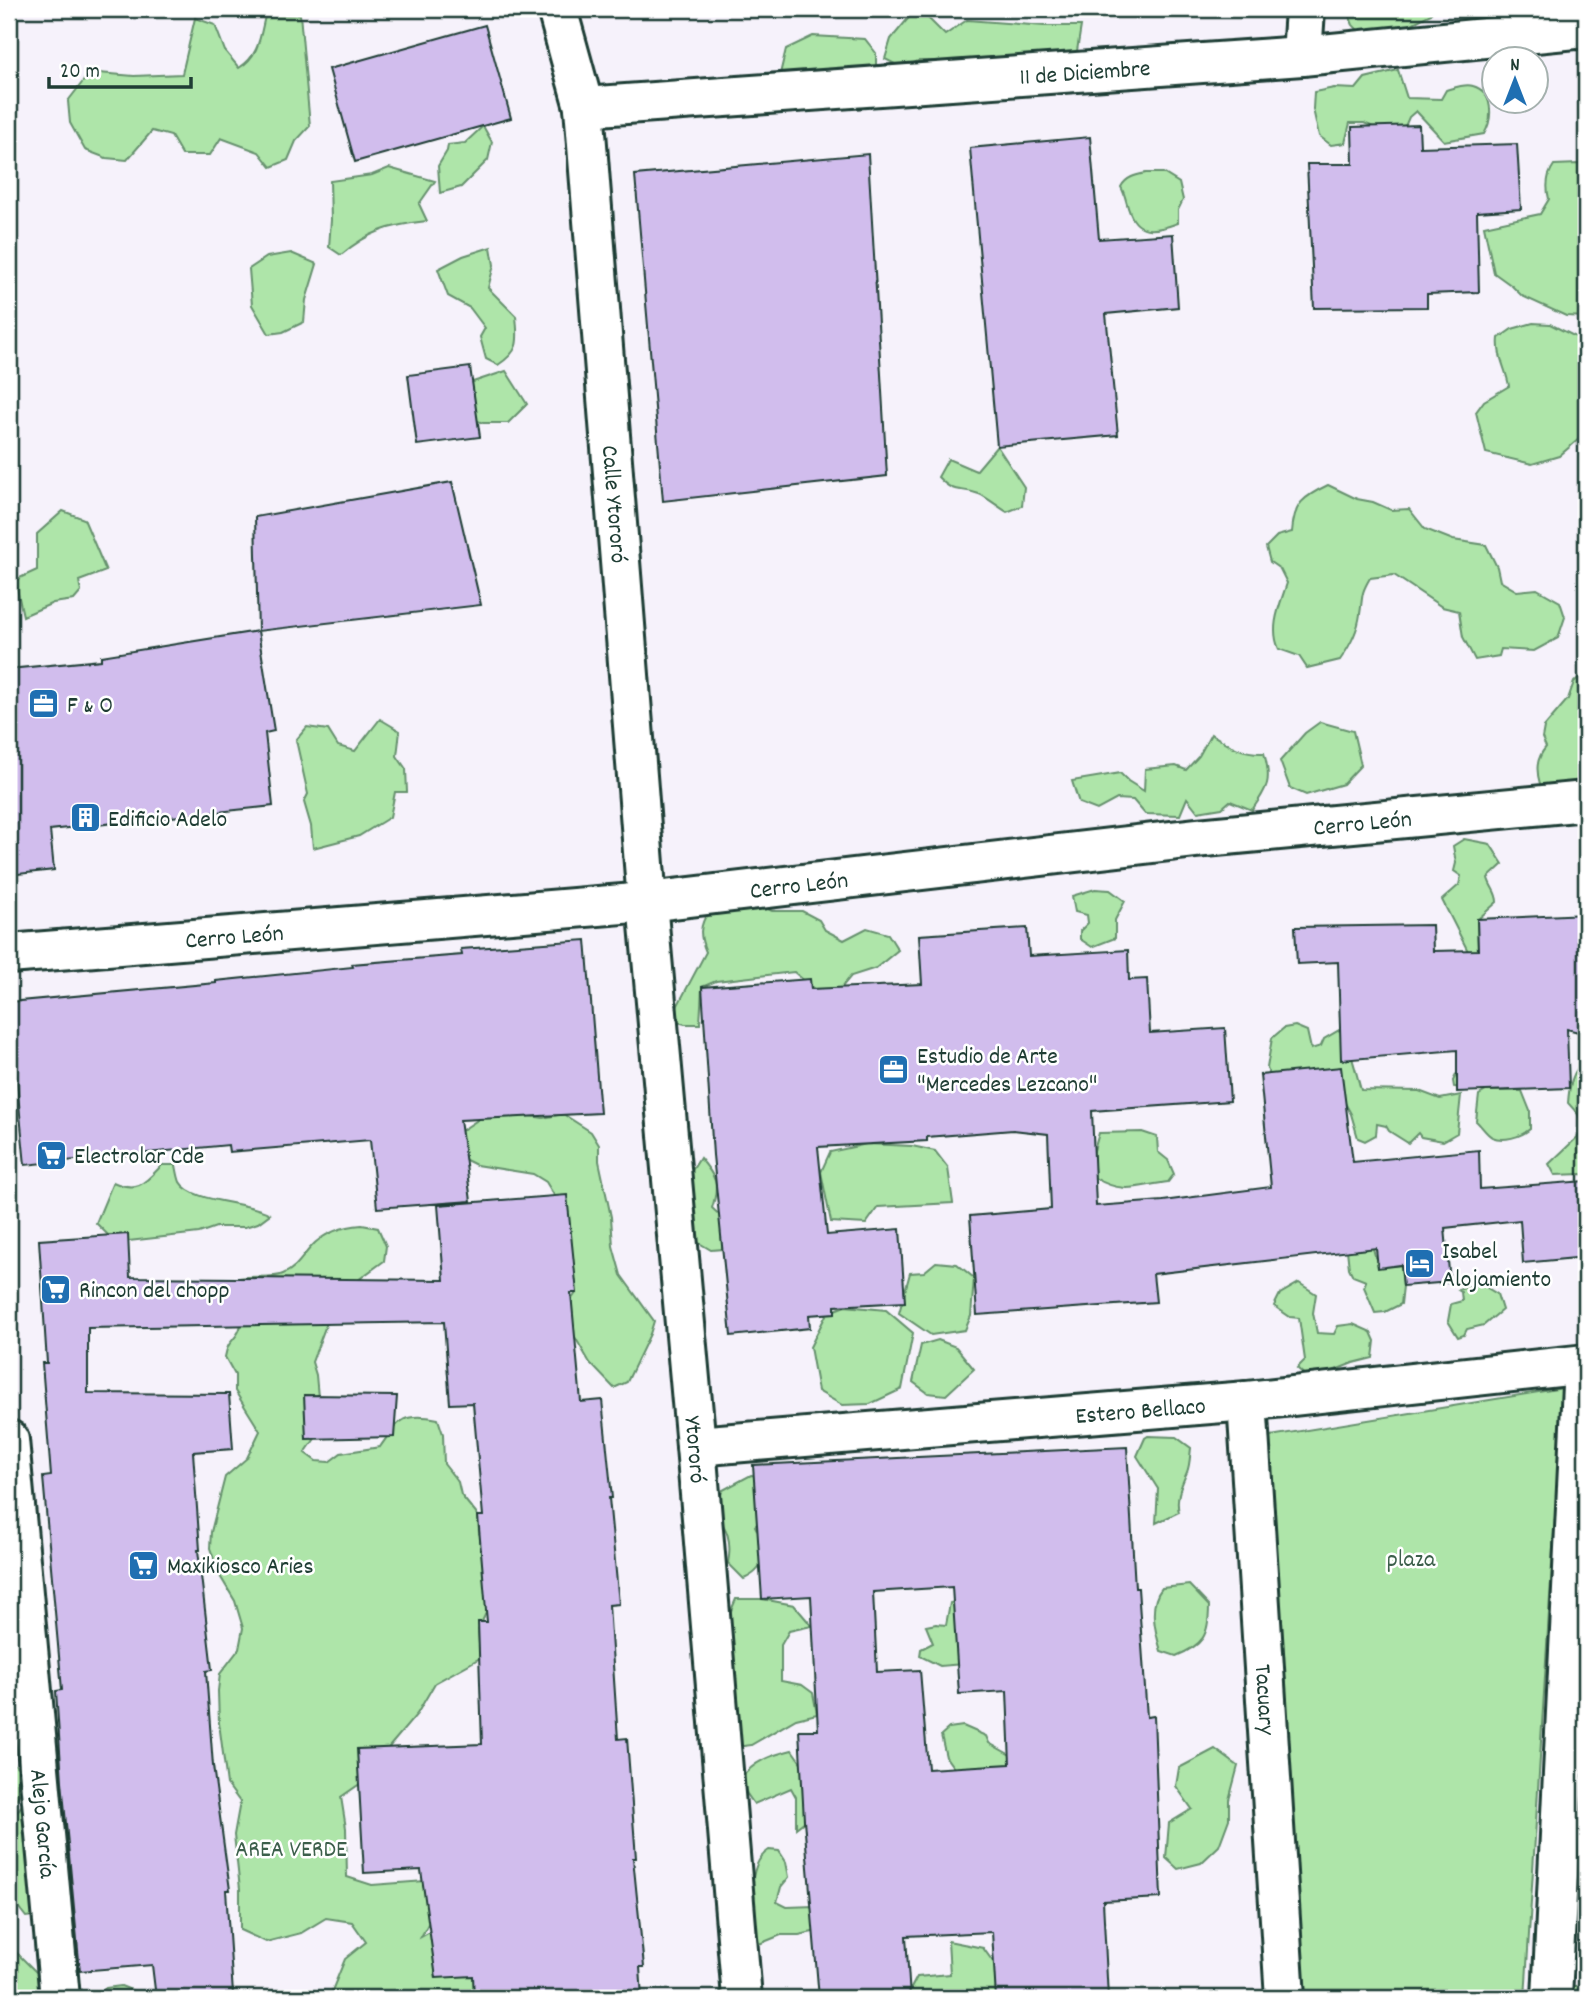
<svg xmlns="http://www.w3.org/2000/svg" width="1595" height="2007" font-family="Dekko,sans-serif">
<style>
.green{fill:#aee5a9;stroke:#66916e;stroke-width:2}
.building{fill:#d1bded;stroke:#1f3d34;stroke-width:2;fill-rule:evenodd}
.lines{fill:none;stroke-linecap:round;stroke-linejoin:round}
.minor-casing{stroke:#1f3d34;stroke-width:44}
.minor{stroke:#fff;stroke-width:38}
.labels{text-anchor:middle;stroke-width:5;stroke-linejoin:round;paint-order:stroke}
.street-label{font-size:24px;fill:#1f3d34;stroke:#fff}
.poi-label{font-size:24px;fill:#1f3d34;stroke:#fff;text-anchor:start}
.park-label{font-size:24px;fill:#3c5f4b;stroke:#fff}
</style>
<rect width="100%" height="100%" fill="#f6f2fb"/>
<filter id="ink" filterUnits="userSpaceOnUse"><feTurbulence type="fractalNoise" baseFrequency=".0143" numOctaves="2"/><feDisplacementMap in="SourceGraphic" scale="14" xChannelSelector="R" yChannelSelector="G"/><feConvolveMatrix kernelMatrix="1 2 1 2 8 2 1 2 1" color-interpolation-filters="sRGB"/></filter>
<g filter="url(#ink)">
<path class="green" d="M916,9H919L945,35L967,20L1045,26H1081L1077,51L1054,69L941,70L937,61H918L903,68L885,59L891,39Z
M1348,9H1432L1431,14C1410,24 1372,49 1353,25C1351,21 1349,13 1348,9Z
M300,14L310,126L296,141L288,160L271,167L259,152L221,138L210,155H182L171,136L152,131L127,160L106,158L85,150L70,123L68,101L85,79L99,73L134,76L182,74L195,18L215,25L225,51L239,68C259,56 260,37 265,16Z
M813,36L865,39L876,53V70L780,74L786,49Z
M1398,70L1407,98L1441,99L1446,90C1454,88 1465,83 1473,86C1494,92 1493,119 1484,134L1444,141L1416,111L1409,117L1403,131H1383L1364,123H1350L1345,143L1331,145L1319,136L1313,109L1314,92L1334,88L1356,89L1365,78Z
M483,126L492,142L488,160L461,187L440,193L438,166L447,151L448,145L465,143Z
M1579,164L1586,166V317L1566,316L1522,296L1512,286L1494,273L1484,226L1540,214L1549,199C1546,187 1546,176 1554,165Z
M389,168L435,181L419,204L427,221C391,225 369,231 341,255L329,247L331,220L330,181L372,175Z
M1146,173H1163L1179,183L1183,200L1178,210V223C1159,230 1139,236 1130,213C1126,204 1126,196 1121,187C1126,177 1136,175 1146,173Z
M491,247L494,265L488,288L516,316C518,341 521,350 498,365L486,359L480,337L485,328L470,308L448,296L438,269L463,256Z
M291,253L317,264L306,300L304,322L283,332L269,334L252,305L249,269L267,257Z
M1533,323L1550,324L1578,338L1586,350V433L1559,456L1532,464L1486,453L1476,412L1484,401L1509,386C1506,368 1497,357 1499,338L1512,329Z
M506,371L527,404L508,423H483L470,418L461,386Z
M997,446L1024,487L1022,506L1007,512C1000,508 985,496 979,494C959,486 956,496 938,477L948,459L976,471Z
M1328,485L1357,499L1373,502L1391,510L1409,509L1425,529L1453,540L1486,545L1497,567L1500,581L1517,591L1537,589L1560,602L1565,617L1558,638L1534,651L1501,649L1499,656L1475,660L1463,637L1459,611L1442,607L1394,575L1370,578C1360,595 1363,596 1360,614C1358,631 1350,646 1340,660L1307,668L1299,656L1279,649C1269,627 1280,605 1287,583L1280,569L1270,562L1266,547L1277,536L1292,532C1294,503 1303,497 1328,485Z
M63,511L84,519L106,571L79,581L81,592L74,600L53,603L23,616L15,580L37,570V534Z
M1586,671V781C1572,795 1557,789 1540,784C1536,770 1536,759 1546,747L1542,738L1544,727L1568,699L1574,682Z
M380,719L400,731L397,756L406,769L407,792H395L390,817L359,836L313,848L311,826L304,802L308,794L296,740L307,727L328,730L338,746L355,751Z
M1320,722L1353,731L1361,765L1343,784L1306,795L1290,788L1280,761L1305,733Z
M1211,734C1229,745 1242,754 1264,753C1272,781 1268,787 1252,810L1230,801L1222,808L1198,812L1187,798L1180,815L1145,814L1133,800L1117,799L1097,810L1079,803L1072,781L1120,773L1128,781L1144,791L1145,769L1176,766L1186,770L1199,756Z
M1464,839L1490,844L1503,864L1488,878C1490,887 1497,892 1497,902L1477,920L1479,984L1470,1090L1454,1087L1453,1081L1461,1065L1474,963L1442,900L1459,885L1461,876L1454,871L1456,863L1453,846Z
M1095,889L1110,890L1125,901L1115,920V938L1092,947L1080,939V931L1088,923L1087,915L1075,912L1072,896Z
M749,900L772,911H802L819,920L825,930L844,940L867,928L888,934L898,950L876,968L851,976L837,993L814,989L794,972L716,981L702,987L700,1024H685L670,1020L706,952C699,936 699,925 709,911Z
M1295,1026L1307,1031L1311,1049L1321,1046L1324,1039L1341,1029C1351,1049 1355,1069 1361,1090L1419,1091L1440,1099L1461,1095L1457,1133L1443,1141L1421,1137L1418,1133L1408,1143L1389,1131L1386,1126L1377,1124L1376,1135L1365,1141L1358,1138L1351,1114L1345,1103L1269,1074L1267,1068L1272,1038L1284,1028Z
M1586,1059V1178L1582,1174L1555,1175L1549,1164L1585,1130L1578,1114L1568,1103C1569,1087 1572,1070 1586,1059Z
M1486,1091H1522L1530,1111V1129C1521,1137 1503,1142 1492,1137C1486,1134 1481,1125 1476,1121L1479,1095Z
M486,1109L543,1118L563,1114L591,1132L599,1145V1161L611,1217L613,1246L621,1275L654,1321L650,1334L627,1382L614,1388L590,1363L575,1337L564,1323V1310L576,1293L560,1205L546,1182L533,1174L476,1165L462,1158L461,1131L479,1119Z
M1142,1132L1157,1137L1158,1152L1168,1160L1174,1174L1168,1182C1137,1186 1124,1195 1095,1178L1093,1154L1099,1133Z
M867,1144L912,1146L935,1151L948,1168L953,1203L878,1207L866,1224L831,1222L821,1172L830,1152Z
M700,1158C716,1177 720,1183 712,1208L727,1222L735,1248L711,1250L684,1234L679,1191Z
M162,1165H176C177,1170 178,1177 180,1182C192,1203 248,1201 270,1214L258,1223L245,1227H216L199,1233L120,1242L108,1235L96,1223L113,1182C138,1193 145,1183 162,1165Z
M362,1225L378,1228L386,1246L384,1261L358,1280L329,1317L312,1362L316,1375L321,1430L305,1453L316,1461L329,1462L341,1453L380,1447C399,1420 402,1412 438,1419L443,1434L444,1464L458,1482L461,1495L478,1516L479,1533L486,1549V1613L478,1630L480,1658L435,1683L417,1714L389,1747L387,1765L341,1797L346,1828L347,1877L372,1885L425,1881L435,1911L421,1937L430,1932L481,1975L509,1995L510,1998H329L345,1959L366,1942L352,1922L326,1918L301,1933L266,1942L240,1930V1889L234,1835L240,1802L227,1784L219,1723L218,1691L220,1674L239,1649L243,1628L235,1601L220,1576L210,1548L211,1532L225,1477L247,1458L260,1431L235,1391V1375L225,1357C228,1340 233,1343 239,1331C245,1319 237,1303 233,1291L239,1278C253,1275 273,1279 283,1274C297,1268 302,1257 311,1247C323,1233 344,1226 362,1225Z
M1370,1237L1378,1267L1401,1265L1403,1286L1401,1304L1385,1312L1375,1313L1364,1287L1366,1281L1353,1276L1349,1268L1347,1250Z
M936,1262L957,1264L974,1278L971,1316L965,1330L931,1335L899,1313L910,1273L924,1272Z
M1299,1283L1316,1294L1313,1313L1317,1333L1334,1334L1338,1326L1353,1324L1371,1332L1375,1341L1373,1358L1353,1363L1310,1380L1297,1368L1305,1360L1299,1318L1290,1317L1274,1306L1280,1294Z
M1479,1283L1497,1294L1502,1310L1484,1325L1467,1329L1464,1335L1458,1337L1448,1321L1451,1304L1462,1301L1461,1292L1458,1290Z
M845,1306L886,1310L913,1333L902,1389L870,1404L842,1405L818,1391L810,1347L827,1313Z
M938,1340L956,1347L974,1369L946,1395L928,1393L913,1382L921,1345Z
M1563,1388L1525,1998H1295L1264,1437Z
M1148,1436L1176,1437L1191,1448C1190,1455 1190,1465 1187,1472C1182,1484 1175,1498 1179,1512L1156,1523L1158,1489L1137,1456L1145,1438Z
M751,1475L778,1479L765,1516L755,1526C767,1547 769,1568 744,1579L728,1563C732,1542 728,1526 712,1512L723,1490Z
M1189,1585L1209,1606C1209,1636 1203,1645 1176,1656L1161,1651C1155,1631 1148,1605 1162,1588Z
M736,1599H762L794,1605L812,1626L789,1631L781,1645V1681L802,1685L813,1693L817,1714L796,1719L751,1745L728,1748L736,1689L723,1674L721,1634Z
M962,1600L974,1663L940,1666L920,1656L921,1649L933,1643L926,1626L936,1624L946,1625L950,1603Z
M963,1726L986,1736L989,1743L1014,1757L1047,1785L956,1771L946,1757L941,1735L949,1728Z
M1215,1749L1238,1766L1229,1800V1819L1219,1846L1201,1863L1178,1869L1166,1858L1169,1823L1192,1809L1176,1786L1179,1768Z
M792,1750L804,1767L805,1821L796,1828V1797L791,1788L754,1804L747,1794L741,1779C753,1761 772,1755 792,1750Z
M9,1760L21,1770V1791L9,1811Z
M79,1763L84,1909L26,1917L12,1899L9,1901C9,1880 6,1857 9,1835C13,1800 50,1778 79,1763Z
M769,1850L779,1851L786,1862L789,1877L781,1887L777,1902L787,1907L814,1906L827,1929L799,1935H781L759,1944C754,1918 742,1867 769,1850Z
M948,1941L983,1948L994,1963L1001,1967L1008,1989L1003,1998H914L909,1992L917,1977L950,1974Z
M9,1949L15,1951L42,1978L43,1998H9Z
M1586,1985V1998H1555L1563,1987Z
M121,1986L151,1998H95L106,1988Z"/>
<path class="building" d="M485,25L511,118L355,162L329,69Z
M1419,125L1420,147L1517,144L1521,209L1477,212L1479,292L1427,294V307L1314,308L1307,164H1353L1352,127Z
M1090,137L1099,239L1173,234L1178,307L1106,314L1118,435L997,446L970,148Z
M868,154L887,476L663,501L635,175Z
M470,367L480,437L417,445L408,375Z
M452,482L481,605L258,631L255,517Z
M258,631L274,731L265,733L273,806L50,830L54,870L9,875V669L101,660V656Z
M1586,914V1034L1567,1029L1569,1088L1457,1092V1050L1341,1060L1338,962L1297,964L1295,927L1432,925L1433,951L1478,950L1477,919Z
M1027,928L1029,956L1128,950L1129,980L1147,979L1150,1033L1225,1028L1230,1101L1092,1111L1096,1206L1163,1201L1271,1187L1260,1075L1341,1067L1353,1162L1479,1150L1480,1189L1586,1181V1257L1523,1263L1520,1220L1445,1228L1450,1282L1403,1286L1401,1265L1378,1268L1376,1248L1153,1274L1156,1302L977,1315L970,1216L1051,1209L1048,1134L1013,1130L927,1137V1141L818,1147L827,1235L900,1229L905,1302L835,1306V1313L809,1315L810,1328L731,1336L713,1155L702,987L810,979L811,989L922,984L919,935Z
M586,940L600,1113L460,1120L471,1201L377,1208L370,1140L229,1152L228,1145L25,1165L9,1002L216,983V981L353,967L352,964L462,955L461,949Z
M567,1195L577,1293H571L581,1402L602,1400L612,1498H609L619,1604L609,1605L618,1739L627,1738L636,1858H633L644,1967H640L642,1998H474L473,1976L436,1978L421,1870L364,1873L357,1749L482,1744L478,1622H487L478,1516H483L473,1403L450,1404L444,1322L88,1328V1393L229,1394L233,1449L193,1452L200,1550H198L212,1670L206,1671L213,1766L230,1890H226L233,1994L156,1998L152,1965L80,1971L62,1781L56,1691L62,1690L43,1477L51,1476L42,1363H47L39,1240L128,1234L130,1277L444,1280L438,1205Z
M304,1395L397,1396L394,1437L306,1439Z
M1127,1447L1135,1588H1138L1147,1717L1154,1716L1161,1898L1103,1901L1108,1998H996L992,1932L906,1936L910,1998H819L804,1820L799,1730H818L811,1596L762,1599L753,1465ZM952,1587L959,1694L1007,1691L1010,1764L928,1769L920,1670L877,1672L873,1592Z"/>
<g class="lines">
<defs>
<g id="minor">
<path id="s1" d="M557,9L584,107L647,902L696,1446L742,1998"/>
<path d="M1302,56L1305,9"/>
<path id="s2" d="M584,107L1302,56L1586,28"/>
<path id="s3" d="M9,954L647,902L1196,838L1586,801"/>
<path id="s4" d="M1247,1401L1285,1998"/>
<path id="s5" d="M9,1440L60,1998"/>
<path id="s6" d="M696,1446L1247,1401L1586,1364"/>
<path d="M1552,1998L1583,1365"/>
</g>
</defs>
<use href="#minor" class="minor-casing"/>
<use href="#minor" class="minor"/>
</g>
</g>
<defs>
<symbol id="office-square" viewBox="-11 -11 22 22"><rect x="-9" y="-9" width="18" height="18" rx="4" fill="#1f6fb2" stroke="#fff"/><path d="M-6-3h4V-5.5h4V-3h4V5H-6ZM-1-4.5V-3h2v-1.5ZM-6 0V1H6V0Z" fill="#fff"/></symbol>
<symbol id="building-square" viewBox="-11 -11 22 22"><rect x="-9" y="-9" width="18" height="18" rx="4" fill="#1f6fb2" stroke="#fff"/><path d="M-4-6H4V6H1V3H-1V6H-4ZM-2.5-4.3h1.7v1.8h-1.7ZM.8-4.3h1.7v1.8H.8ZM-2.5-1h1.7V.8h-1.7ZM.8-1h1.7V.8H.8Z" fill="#fff"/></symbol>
<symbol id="supermarket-square" viewBox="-11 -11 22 22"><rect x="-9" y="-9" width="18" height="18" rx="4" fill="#1f6fb2" stroke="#fff"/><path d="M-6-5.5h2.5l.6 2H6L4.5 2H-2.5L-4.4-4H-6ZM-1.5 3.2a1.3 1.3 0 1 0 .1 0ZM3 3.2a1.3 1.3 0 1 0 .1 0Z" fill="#fff"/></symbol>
<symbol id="hotel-square" viewBox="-11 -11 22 22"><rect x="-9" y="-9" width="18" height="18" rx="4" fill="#1f6fb2" stroke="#fff"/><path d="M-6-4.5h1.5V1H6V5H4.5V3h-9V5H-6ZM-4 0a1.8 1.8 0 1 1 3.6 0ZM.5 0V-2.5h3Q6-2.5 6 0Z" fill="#fff"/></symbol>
</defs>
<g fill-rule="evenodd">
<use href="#office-square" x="26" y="686" width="35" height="35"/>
<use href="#building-square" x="68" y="800" width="35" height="35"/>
<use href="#office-square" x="876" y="1052" width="35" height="35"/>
<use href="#supermarket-square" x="34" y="1138" width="35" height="35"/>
<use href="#hotel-square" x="1402" y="1246" width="35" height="35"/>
<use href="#supermarket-square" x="38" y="1272" width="35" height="35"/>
<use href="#supermarket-square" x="126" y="1548" width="35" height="35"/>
</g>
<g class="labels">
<g class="street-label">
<text dy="8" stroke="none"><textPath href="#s2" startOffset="502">11 de Diciembre</textPath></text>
<text dy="8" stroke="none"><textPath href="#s1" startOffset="500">Calle Ytororó</textPath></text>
<text dy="8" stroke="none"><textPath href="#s3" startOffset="1360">Cerro León</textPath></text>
<text dy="8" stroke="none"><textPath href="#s3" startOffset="793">Cerro León</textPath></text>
<text dy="8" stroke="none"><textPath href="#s3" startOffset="226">Cerro León</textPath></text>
<text dy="8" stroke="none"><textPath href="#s6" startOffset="446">Estero Bellaco</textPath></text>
<text dy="8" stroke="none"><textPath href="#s1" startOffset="1449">Ytororó</textPath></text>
<text dy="8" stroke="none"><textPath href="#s4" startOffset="299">Tacuary</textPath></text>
<text dy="8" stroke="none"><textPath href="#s5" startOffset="385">Alejo García</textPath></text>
</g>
<g class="poi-label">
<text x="67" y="712">F &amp; O</text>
<text x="108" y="826">Edificio Adelo</text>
<text x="917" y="1063">Estudio de Arte<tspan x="917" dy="28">"Mercedes Lezcano"</tspan></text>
<text x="74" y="1163">Electrolar Cde</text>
<text x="1442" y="1258">Isabel<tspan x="1442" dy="28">Alojamiento</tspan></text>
<text x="79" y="1297">Rincon del chopp</text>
<text x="167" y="1573">Maxikiosco Aries</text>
</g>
<g class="park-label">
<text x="1411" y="1566">plaza</text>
<text x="291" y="1856">AREA VERDE</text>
</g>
</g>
<rect width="1595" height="2007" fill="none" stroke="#fff" stroke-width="35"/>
<rect x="18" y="18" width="1560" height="1972" fill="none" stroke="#1f3d34" stroke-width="2.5" filter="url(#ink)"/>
<g transform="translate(1515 80)"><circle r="33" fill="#ffffff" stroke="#a5b1ae" stroke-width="2"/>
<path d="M0-5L12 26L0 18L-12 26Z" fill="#1f6fb2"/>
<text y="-10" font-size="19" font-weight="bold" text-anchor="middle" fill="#1f3d34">N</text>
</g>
<path d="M49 77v10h142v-10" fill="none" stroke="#1f3d34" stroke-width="3.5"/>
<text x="60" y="77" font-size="21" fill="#1f3d34" stroke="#ffffff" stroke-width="5" paint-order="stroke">20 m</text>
</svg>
